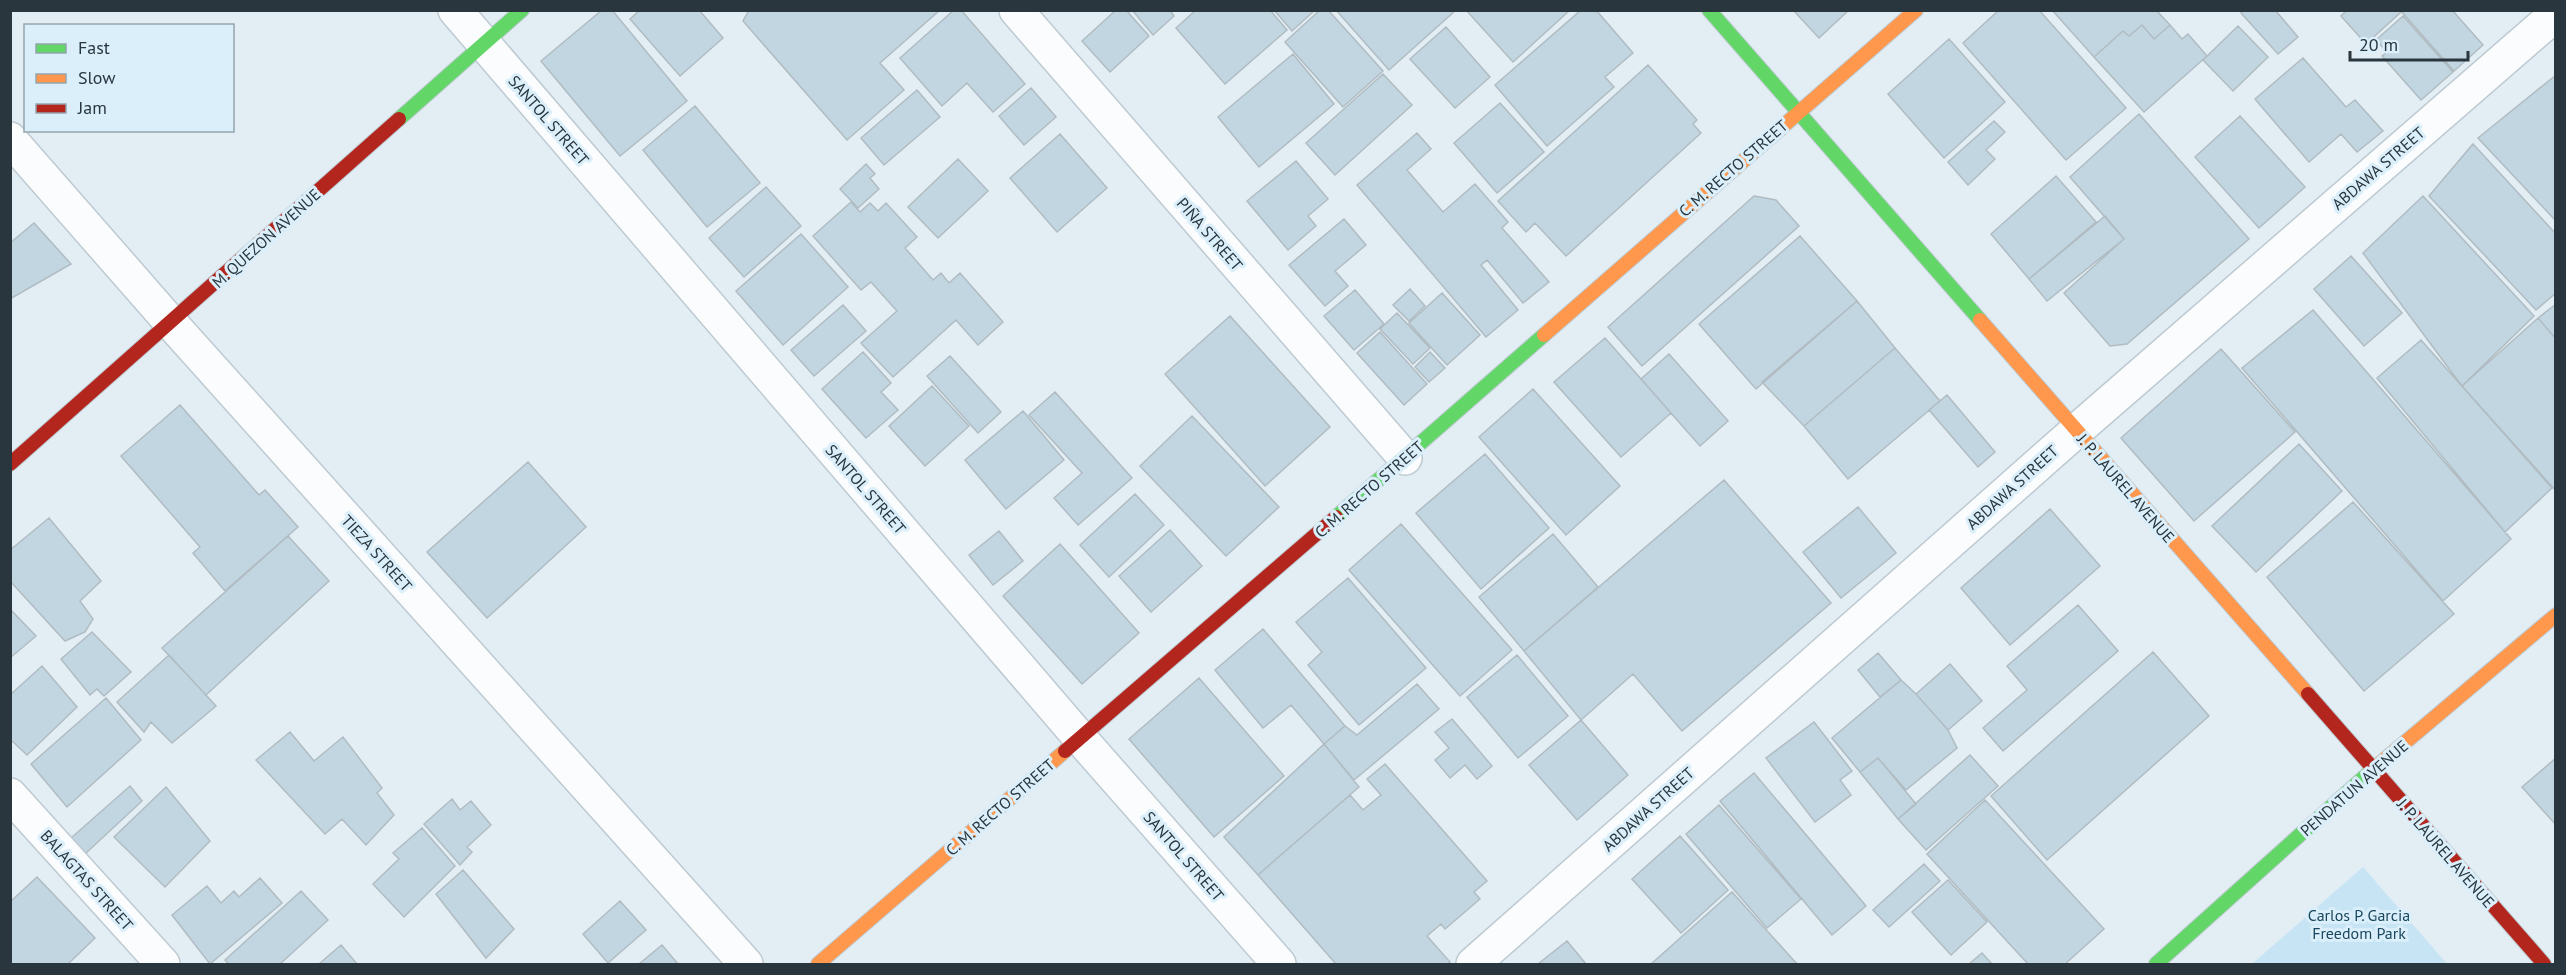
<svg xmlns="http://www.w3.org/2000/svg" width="2566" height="975" font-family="'PT Sans',sans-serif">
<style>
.green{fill:#c7e4f5}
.building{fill:#c2d6e2;stroke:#b0bcc2;stroke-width:1.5}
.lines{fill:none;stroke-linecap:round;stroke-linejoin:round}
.street-casing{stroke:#becad1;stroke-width:36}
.fast-casing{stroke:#becad1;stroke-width:16}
.slow-casing{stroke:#becad1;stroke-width:16}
.jam-casing{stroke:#becad1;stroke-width:16}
.street{stroke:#fbfcfd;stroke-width:33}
.fast{stroke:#63d668;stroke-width:14}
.slow{stroke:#ff974d;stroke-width:14}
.jam{stroke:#b3261e;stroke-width:14}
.labels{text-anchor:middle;stroke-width:6;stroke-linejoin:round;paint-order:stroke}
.street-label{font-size:16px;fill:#29363e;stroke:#dbeffb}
.park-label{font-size:16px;fill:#19475e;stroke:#dbeffb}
</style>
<rect width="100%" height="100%" fill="#e2edf4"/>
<path class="green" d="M2363,867L2447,964H2252Z"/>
<path class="building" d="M602,10H612L687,101L620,156L541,61Z
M640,10H699L723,38L680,76L630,19Z
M749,10H940L880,63L904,90L847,140L743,21Z
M954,10H961L1025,84L993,112L967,83L942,106L900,58Z
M1116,10H1126L1149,36L1110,72L1082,41Z
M1132,10H1170L1174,16L1153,35Z
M1196,10H1270L1287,30L1225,84L1176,28Z
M1274,10H1315L1292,31Z
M1320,10H1328L1383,71L1343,107L1285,42Z
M1336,10H1456L1389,70Z
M1466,10H1570L1513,62Z
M1581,10H1596L1633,53L1605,77L1614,87L1547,146L1495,85Z
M1793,10H1849L1819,38Z
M1999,10H2039L2126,108L2066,160L1963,43Z
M2052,10H2156L2170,25L2154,39L2142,25L2129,36L2123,31L2094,57Z
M2244,10H2275L2298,37L2278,54L2241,13Z
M2347,10H2400L2401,12L2366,44L2341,16Z
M2400,10H2452L2483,45L2454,71Z
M2403,16L2453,72L2421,100L2382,56L2387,52L2376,40Z
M2142,25L2154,39L2170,25L2182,39L2188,34L2207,56L2144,112L2094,57L2123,31L2129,36Z
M2238,26L2268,57L2233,91L2203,60Z
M1446,27L1490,77L1455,108L1410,59Z
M1949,39L2005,102L1944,158L1888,94Z
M1293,54L1334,104L1259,167L1218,117Z
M2303,58L2346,107L2355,100L2383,131L2357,152L2341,134L2309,162L2255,99Z
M1648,65L1697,120L1693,124L1701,133L1566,256L1535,223L1526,232L1498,201Z
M1383,74L1412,105L1335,175L1306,143Z
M2556,75V221L2478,138Z
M1031,88L1056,117L1024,145L999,116Z
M917,90L940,117L884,165L861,138Z
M1500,103L1544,152L1497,193L1454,143Z
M695,106L760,183L707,227L643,150Z
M2139,114L2249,239L2127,344L2110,346L2064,293L2124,239L2070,177Z
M2240,116L2305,187L2259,228L2195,157Z
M1994,121L2005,132L1986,150L1995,159L1968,185L1948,162Z
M1417,133L1431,149L1407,170L1443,212L1475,184L1508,222L1502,228L1549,282L1523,303L1487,260L1481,265L1518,310L1486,337L1357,185Z
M1060,134L1107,188L1057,232L1010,178Z
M2473,144L2556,234V293L2536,310L2429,196Z
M958,159L988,191L938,238L908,207Z
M1296,161L1328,199L1308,216L1316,226L1288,250L1247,201Z
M866,164L875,174L870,178L879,189L858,208L840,189Z
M2056,176L2096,222L2029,279L1991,234Z
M766,187L801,226L744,277L709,238Z
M1754,196L1776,200L1799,226L1642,366L1608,327Z
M2423,196L2534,316L2462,386L2363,253Z
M851,202L860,212L870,203L878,211L886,203L917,237L905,248L933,280L941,273L949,283L960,273L1003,322L978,345L956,320L893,377L861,343L897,311L871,282L861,290L813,236Z
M2105,216L2124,239L2047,301L2029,279Z
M1344,219L1366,245L1335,271L1348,286L1325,306L1289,265Z
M34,223L71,264L10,299V243Z
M801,234L848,287L783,345L736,291Z
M1800,236L1857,301L1756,389L1699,324Z
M2351,256L2402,313L2364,346L2314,289Z
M1410,289L1425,306L1409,321L1393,305Z
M1355,290L1384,324L1354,350L1324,316Z
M1442,293L1480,335L1447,365L1409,323Z
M1857,301L1895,348L1804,426L1762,382Z
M2556,304V339L2538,318Z
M843,305L866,331L814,376L791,350Z
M2313,310L2511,539L2443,601L2242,368Z
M1397,313L1430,348L1413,364L1380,329Z
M1230,316L1330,427L1265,486L1165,374Z
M2538,318L2556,339V491L2462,386Z
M1380,332L1427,384L1404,405L1357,353Z
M1605,338L1671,413L1621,457L1554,382Z
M2421,340L2552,488L2505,532L2377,378Z
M1895,348L1940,401L1848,479L1804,426Z
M2221,349L2295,432L2194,521L2121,438Z
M863,352L891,383L881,392L898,410L866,438L822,389Z
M1430,352L1445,368L1429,382L1415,367Z
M1669,354L1728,421L1700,446L1641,379Z
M950,356L1001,412L978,433L927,376Z
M932,386L969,426L925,466L889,426Z
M1533,389L1620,486L1566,535L1479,437Z
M1055,392L1132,478L1078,525L1054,498L1082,473L1029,415Z
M1947,395L1995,452L1978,467L1929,410Z
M180,405L259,495L265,490L298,527L225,591L193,553L200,547L121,456Z
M1023,411L1064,460L1006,509L965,460Z
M1192,416L1279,507L1226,556L1140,466Z
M2299,444L2342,491L2256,572L2212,526Z
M1485,454L1549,528L1481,589L1416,513Z
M528,462L586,527L487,618L427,552Z
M1724,480L1831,603L1682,731L1633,674L1581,720L1524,651Z
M1135,494L1164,525L1109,577L1080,545Z
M2353,502L2454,614L2364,691L2267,577Z
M1858,507L1896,553L1841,598L1803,552Z
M2050,509L2100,566L2010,645L1961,588Z
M49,518L101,581L80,601L93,619L85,632L65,641L10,581V550Z
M1401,524L1512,650L1460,696L1349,570Z
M1170,530L1202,566L1151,612L1119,576Z
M999,531L1023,561L993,585L969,555Z
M1553,534L1598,587L1524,651L1479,597Z
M288,536L329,581L206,695L162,648Z
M1060,544L1139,633L1082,684L1003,596Z
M1348,578L1426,668L1359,725L1308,665L1322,652L1296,622Z
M2078,605L2118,651L2003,751L1983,728L2027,690L2007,666Z
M10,609L36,636L10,658Z
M1263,629L1345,726L1324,744L1291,705L1263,728L1215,670Z
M92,632L131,672L104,696L97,689L90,695L61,659Z
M2153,652L2209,716L2047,860L1991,796Z
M1878,653L1901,680L1880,697L1858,670Z
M169,655L216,706L172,743L151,722L144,732L117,702Z
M1517,655L1568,716L1518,758L1467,697Z
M1950,664L1982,701L1948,730L1916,694Z
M42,666L77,707L27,755L10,739V695Z
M1199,678L1284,776L1214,837L1129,739Z
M1901,680L1916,694L1948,730L1957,748L1906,790L1878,758L1860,772L1832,738Z
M1417,684L1439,709L1354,780L1324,744L1345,726L1357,735Z
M106,698L141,740L67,807L31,764Z
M1452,719L1492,766L1477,779L1465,765L1450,778L1435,760L1449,748L1435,732Z
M1581,720L1628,775L1577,820L1529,765Z
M1814,722L1852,771L1840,780L1851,795L1815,822L1766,758Z
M290,732L314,761L343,737L382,788L377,793L394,815L366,845L342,819L325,834L256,760Z
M1324,744L1359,787L1258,875L1224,837Z
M1970,755L1998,786L1926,850L1898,819Z
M1878,758L1916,804L1898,819L1860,772Z
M2556,758V825L2522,787Z
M1385,764L1487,881L1474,892L1480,899L1445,929L1441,924L1427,936L1450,962L1447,964H1336L1258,875L1350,795L1363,810L1381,795L1367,779Z
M1754,773L1866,906L1832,935L1720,801Z
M130,786L142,801L84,855L71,838Z
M166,787L210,841L165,887L114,837Z
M452,799L460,810L471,801L491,825L467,847L472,852L460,865L424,824Z
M1985,800L2104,929L2065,964H2028L1927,854Z
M1719,805L1801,899L1767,928L1686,834Z
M422,828L455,866L404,917L373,884L399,859L393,853Z
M1680,836L1728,890L1681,933L1632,879Z
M1924,864L1940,881L1889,927L1873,910Z
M463,870L514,929L486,958L436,894Z
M37,877L95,938L68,964H10V902Z
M260,878L282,903L210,964L172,915L207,886L221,903L234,891L239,897Z
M1948,880L1987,922L1951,955L1912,912Z
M301,891L328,920L280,964H229L225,960Z
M1732,892L1797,964H1651Z
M620,901L646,930L608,963L583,934Z
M1567,941L1586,964H1538Z
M341,945L357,964H319Z
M662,945L678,964H639Z
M1982,953L1992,964H1969Z"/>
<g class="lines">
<defs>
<path id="street" d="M455,10L1080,738L1279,964
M1016,10L1405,458
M10,139L171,323L746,964
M10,795L163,964
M1473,964L2076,431L2556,14"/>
<path id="fast" d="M1709,10L1980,320
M399,119L522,10
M1336,517L1544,335
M2156,964L2370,772"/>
<path id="slow" d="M1980,320L2308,694
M1544,335L1916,10
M2370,772L2556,615
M818,964L1065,751"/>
<path id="jam" d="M10,464L399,119
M2308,694L2544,964
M1065,751L1336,517"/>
</defs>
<use href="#street" class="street-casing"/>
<use href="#fast" class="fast-casing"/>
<use href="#slow" class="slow-casing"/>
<use href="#jam" class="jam-casing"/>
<use href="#street" class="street"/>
<use href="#fast" class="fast"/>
<use href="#slow" class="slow"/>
<use href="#jam" class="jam"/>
</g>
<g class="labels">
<g class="street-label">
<text transform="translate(549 120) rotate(49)" y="6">SANTOL STREET</text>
<text transform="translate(1733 168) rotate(-41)" y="6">C. M. RECTO STREET</text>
<text transform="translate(2378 168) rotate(-41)" y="6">ABDAWA STREET</text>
<text transform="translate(1210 234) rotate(49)" y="6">PIÑA STREET</text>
<text transform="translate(266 238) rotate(-42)" y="6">M. QUEZON AVENUE</text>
<text transform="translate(2012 487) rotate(-42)" y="6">ABDAWA STREET</text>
<text transform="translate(2126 488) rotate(49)" y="6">J. P. LAUREL AVENUE</text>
<text transform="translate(866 489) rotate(49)" y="6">SANTOL STREET</text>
<text transform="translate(1369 489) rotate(-41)" y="6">C. M. RECTO STREET</text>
<text transform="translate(377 553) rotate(48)" y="6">TIEZA STREET</text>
<text transform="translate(2354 788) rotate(-41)" y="6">PENDATUN AVENUE</text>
<text transform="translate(1000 807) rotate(-41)" y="6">C. M. RECTO STREET</text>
<text transform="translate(1648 809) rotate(-42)" y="6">ABDAWA STREET</text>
<text transform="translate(2446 853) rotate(49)" y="6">J. P. LAUREL AVENUE</text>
<text transform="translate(1184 856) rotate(49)" y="6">SANTOL STREET</text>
<text transform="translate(87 880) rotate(48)" y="6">BALAGTAS STREET</text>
</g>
<g class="park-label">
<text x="2359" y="921">Carlos P. Garcia<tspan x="2359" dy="18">Freedom Park</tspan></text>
</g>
</g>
<rect width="2566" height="975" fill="none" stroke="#29363e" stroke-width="24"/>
<rect x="24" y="24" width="210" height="108" fill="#dbeffb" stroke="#94a5af" stroke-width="1.5"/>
<rect x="36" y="44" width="30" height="9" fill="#63d668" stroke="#94a5af" stroke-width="1.5"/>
<text x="78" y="54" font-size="18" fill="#29363e">Fast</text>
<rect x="36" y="74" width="30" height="9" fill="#ff974d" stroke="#94a5af" stroke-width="1.5"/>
<text x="78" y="84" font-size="18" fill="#29363e">Slow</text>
<rect x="36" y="104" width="30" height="9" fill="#b3261e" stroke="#94a5af" stroke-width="1.5"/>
<text x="78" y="114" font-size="18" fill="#29363e">Jam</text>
<path d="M2350 51v9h118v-9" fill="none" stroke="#29363e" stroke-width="3"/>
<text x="2359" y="51" font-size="18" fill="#29363e" stroke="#dbeffb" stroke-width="4.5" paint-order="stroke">20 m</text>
</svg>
